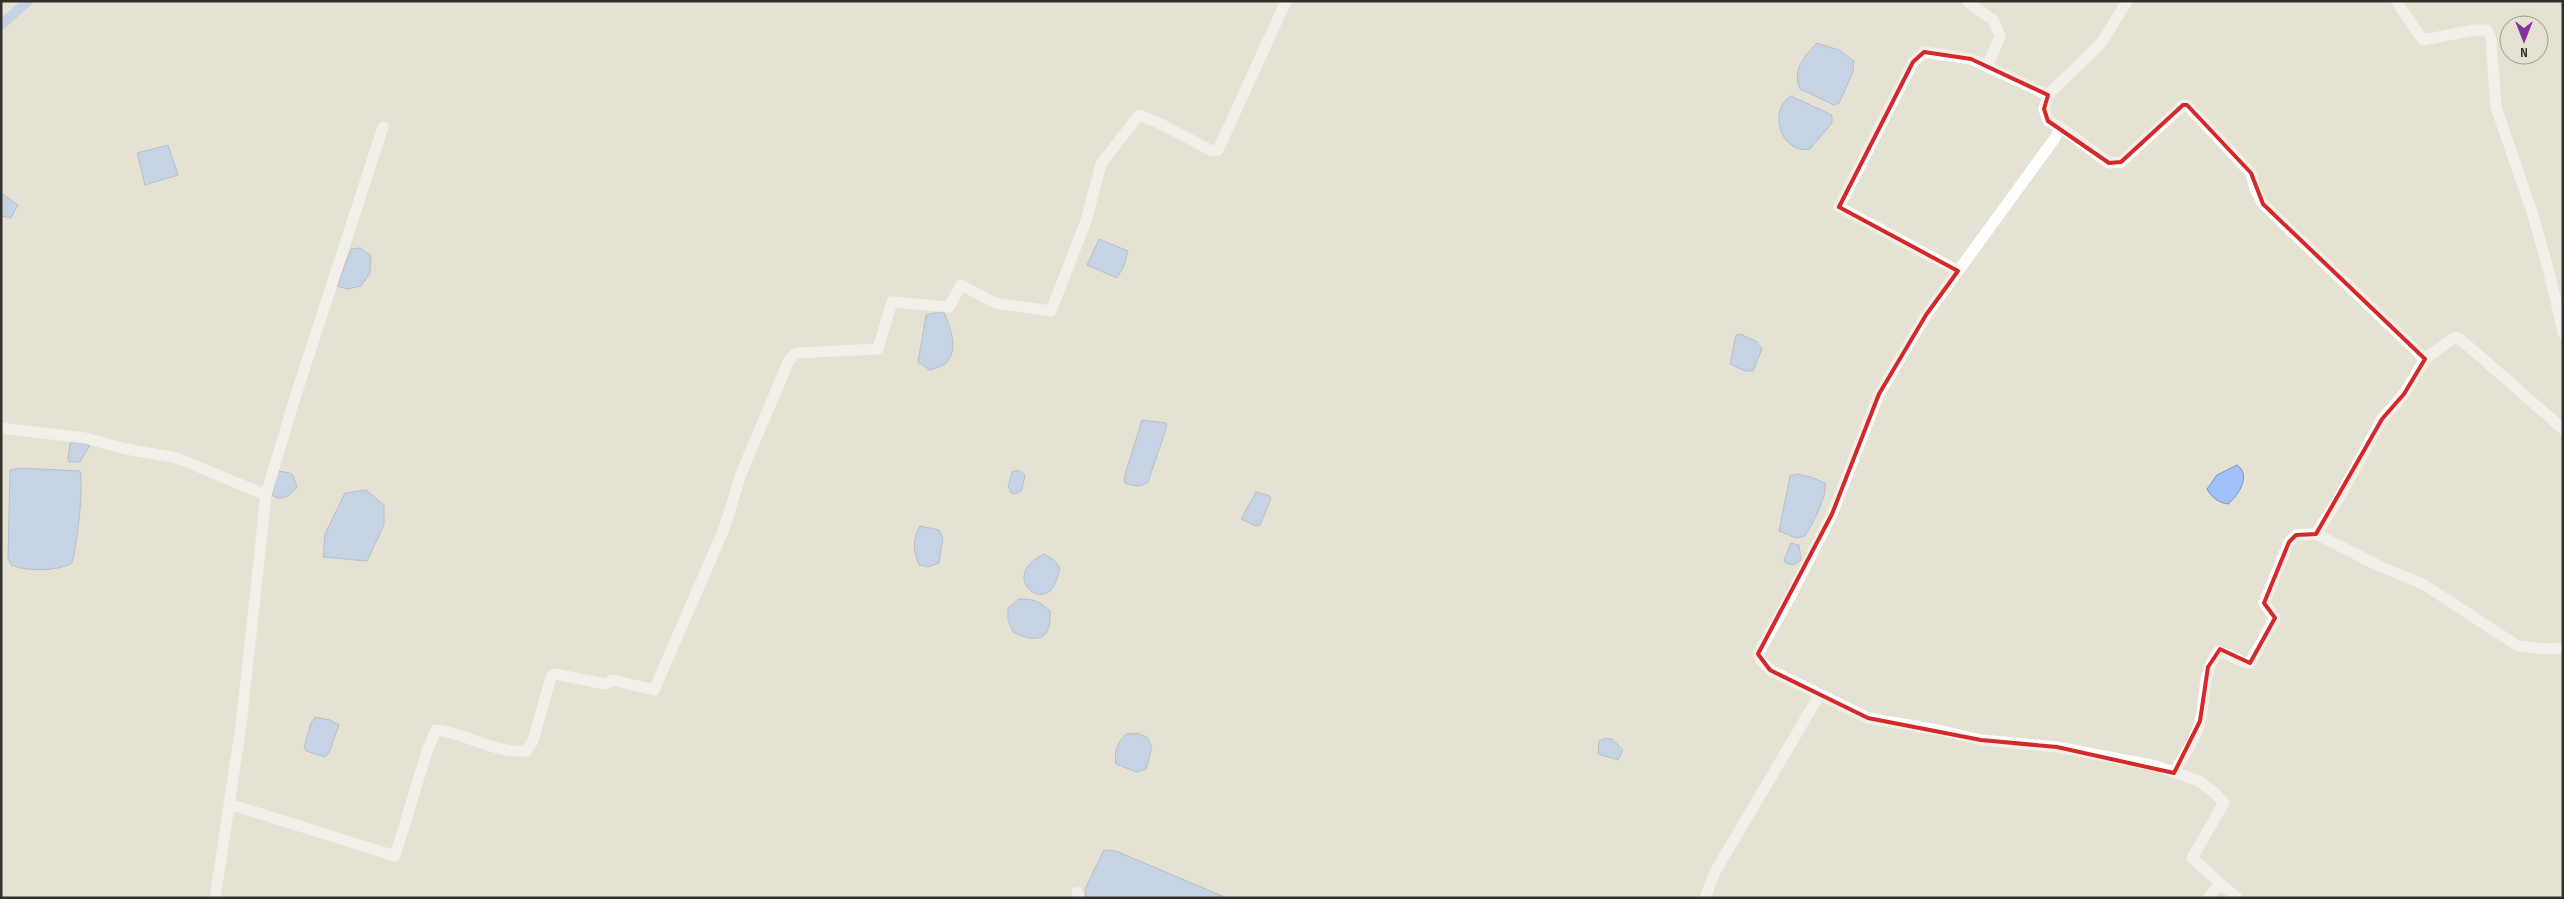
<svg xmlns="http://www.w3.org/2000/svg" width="2564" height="899" font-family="'Sofia Sans Condensed',sans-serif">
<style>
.water{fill:#a0c1fa;stroke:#7f96bc}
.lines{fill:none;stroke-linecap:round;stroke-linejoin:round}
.canal{stroke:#a0c1fa;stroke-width:10}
.street{stroke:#fff;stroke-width:11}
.marked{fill:none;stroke:#d62828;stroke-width:4;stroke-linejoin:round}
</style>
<rect width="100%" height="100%" fill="#e6e2d3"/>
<path class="water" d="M1817,43L1839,50L1854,61L1853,72L1839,103L1834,105L1800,89C1792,69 1804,57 1817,43Z
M1791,96L1832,115V123L1810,149C1781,155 1767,110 1791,96Z
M168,145L178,175L145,185L137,153Z
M1,193L18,205L11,218L1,216Z
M1099,239L1128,251L1124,266L1117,278L1087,265Z
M360,248L371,256L370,273L361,286L348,289L337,286L351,249Z
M943,311C950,325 960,351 945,364C941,367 935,368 930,370L918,362L926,315Z
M1740,334L1756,341L1762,349L1753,371H1745L1730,364L1736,335Z
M1142,420L1166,423L1167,426L1148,482C1142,487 1133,487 1125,483L1124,478Z
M75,441L90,445L80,462H69L68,459L70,443Z
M2237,465C2252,475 2238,496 2228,504C2219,503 2211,497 2207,489L2217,475Z
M20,468L80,471C84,481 77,554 71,564C55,571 27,572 11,565L8,558L10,470Z
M1018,470L1025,475L1022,490L1015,494L1011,493L1008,486L1012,472Z
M278,471L290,473L293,475L297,487C290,496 282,502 272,495Z
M1797,474L1811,477L1825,483C1828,495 1812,525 1805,536L1796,538L1779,531L1790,476Z
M366,490L384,505V525L367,561L323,557L325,534L345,493Z
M1256,492L1270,496L1271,499L1260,525L1256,526L1241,519Z
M920,526L939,530L943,538L939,563L928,567L919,565C913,551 912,539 920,526Z
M1791,543L1799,545L1801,560L1793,565L1786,563L1784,560Z
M1044,554L1054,560L1060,568C1058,575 1056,585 1051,590C1035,606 1003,574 1044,554Z
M1019,599C1033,599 1040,601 1050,611C1052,640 1037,644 1013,632L1008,620V608Z
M315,717L330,720L339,725L329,753L325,757L306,751L304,747L311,723Z
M1138,733L1148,738L1152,748L1146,769L1137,772L1116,764C1114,751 1117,743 1126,734Z
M1605,738L1612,739L1623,750L1618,760L1598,754L1599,741Z
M1104,850L1116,851L1227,898H1086L1085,889Z"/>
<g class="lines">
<path class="canal" d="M1,25L28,1"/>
<path class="street" d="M1967,1L1993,20L2000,36L1987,67
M2127,1L2102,42L2048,95L2044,109L2048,121L2060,127L2055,138L1926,315L1879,394L1832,514L1790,597L1758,654L1761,661L1770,670L1868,718L1938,730L1981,740L2057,747L2156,766L2199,781L2215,793L2224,803L2192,858L2237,898
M2396,1L2423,40L2474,30H2487L2491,38L2496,107L2534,218L2552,284L2563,333
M2060,127L2109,163L2121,162L2183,105H2187L2251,173L2255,189L2263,204L2425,359L2455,337L2459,338L2563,429
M1958,271L1839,207L1913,62L1924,52L1971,59L2048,95
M1,428L85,438L126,449L177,458L266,495
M2316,534L2379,566L2423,584L2518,646L2545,649L2563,648
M2174,773C2183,756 2196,740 2200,721C2207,694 2201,677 2218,652C2230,652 2238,663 2250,663L2275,618L2264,603L2289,542L2296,535L2316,534L2339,498L2382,419L2404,394L2425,359
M229,804L395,856L427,751L436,730C467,733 495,754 526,751L533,741L551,677L555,674L605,684L613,680L654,690L724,529L741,474L789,360L796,353L878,349L892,302L949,307L961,285L995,303L1051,311L1086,221L1101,164L1139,115L1163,125L1212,151L1218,150L1286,1
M1077,892L1079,898
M215,898L241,726L266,495L293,404L383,127
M1705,898L1715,872L1820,694
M2208,898L2220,884"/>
</g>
<path d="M0 0H2564V899H0ZM1924,52L1971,59L2048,95L2044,109L2048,121L2109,163L2121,162L2183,105H2187L2251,173L2263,204L2425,359L2404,394L2382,419L2316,534L2296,535L2289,542L2264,603L2275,618L2250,663L2220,649L2208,667L2200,721L2174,773L2057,747L1981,740L1868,718L1770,670L1758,654L1832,514L1879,394L1926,315L1958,271L1839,207L1913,62Z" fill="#e6e2d3" fill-opacity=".55" fill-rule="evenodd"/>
<path class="marked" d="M1924,52L1971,59L2048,95L2044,109L2048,121L2109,163L2121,162L2183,105H2187L2251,173L2263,204L2425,359L2404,394L2382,419L2316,534L2296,535L2289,542L2264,603L2275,618L2250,663L2220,649L2208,667L2200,721L2174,773L2057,747L1981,740L1868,718L1770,670L1758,654L1832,514L1879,394L1926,315L1958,271L1839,207L1913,62Z"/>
<rect width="2564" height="899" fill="none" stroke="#32302b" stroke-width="5"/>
<g transform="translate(2524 40) rotate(180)"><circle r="24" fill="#e6e2d3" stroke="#9e9b90"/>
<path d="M0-4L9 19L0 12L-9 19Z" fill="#8633a2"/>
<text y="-8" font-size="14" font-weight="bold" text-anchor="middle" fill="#32302b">N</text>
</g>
</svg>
